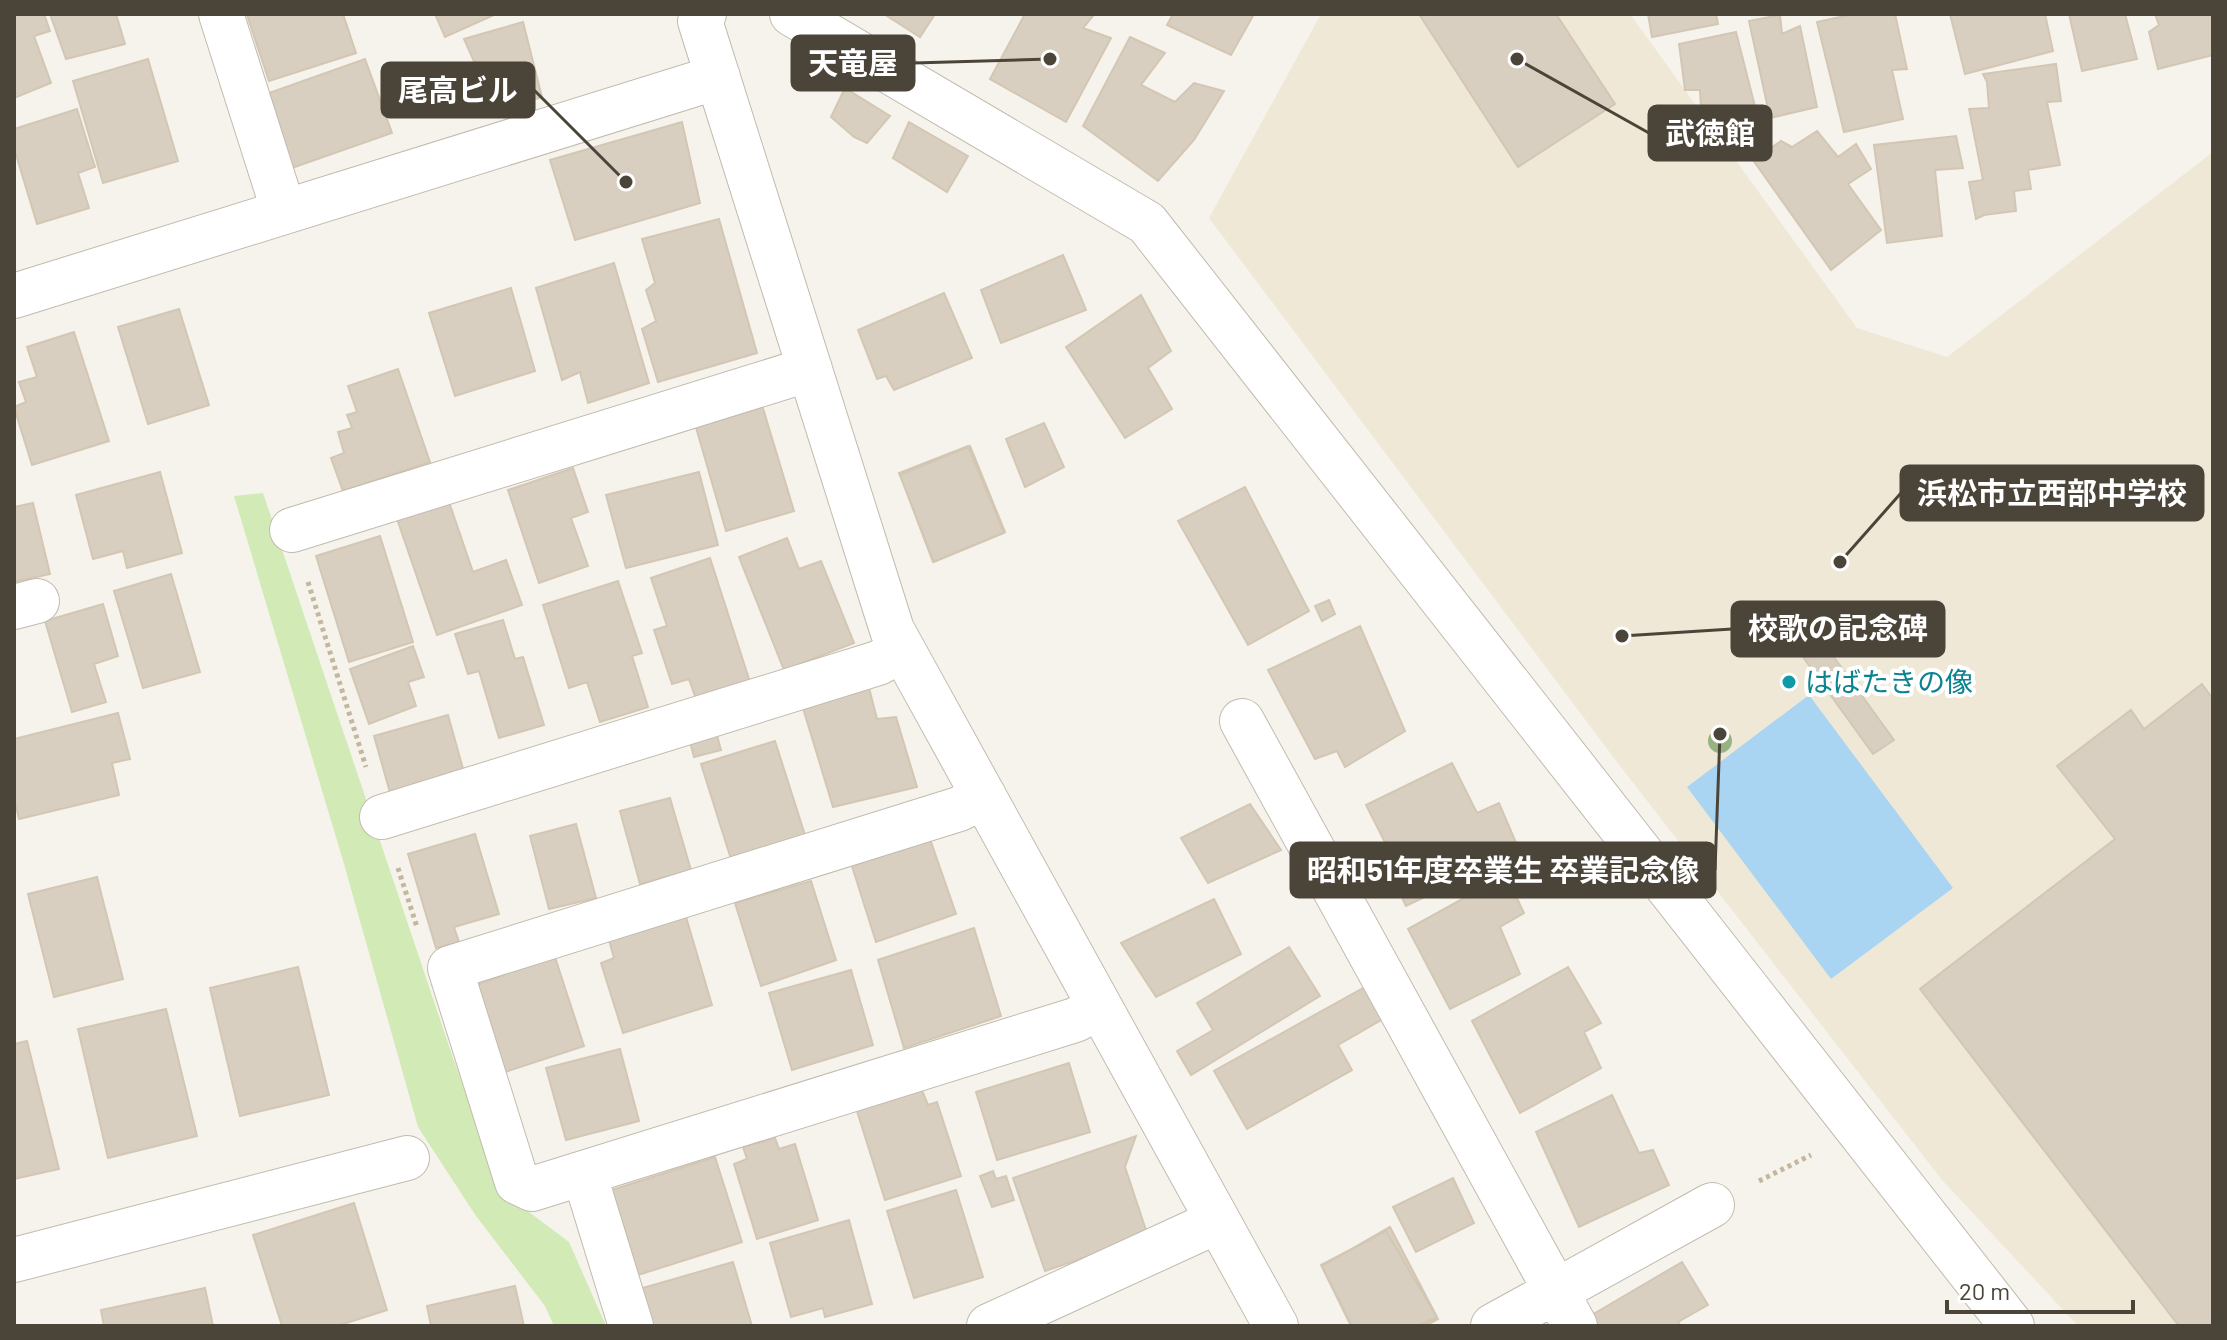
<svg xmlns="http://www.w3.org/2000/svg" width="2227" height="1340" font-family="Barlow,'Noto Sans JP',sans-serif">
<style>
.education{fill:#efe8d6}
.green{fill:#d2eab5}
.water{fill:#a9d4f2}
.building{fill:#d8cfc1;stroke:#d3c7b4;stroke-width:2}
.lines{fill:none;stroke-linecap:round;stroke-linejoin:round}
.minor-casing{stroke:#c2bbae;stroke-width:46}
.path{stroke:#c4b79f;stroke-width:5;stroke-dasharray:4 4;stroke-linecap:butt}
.minor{stroke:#fff;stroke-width:44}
.tree{fill:#97b381}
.culture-dot{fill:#0f9aa8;stroke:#fff;stroke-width:3}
.labels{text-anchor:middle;stroke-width:8;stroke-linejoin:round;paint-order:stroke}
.culture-label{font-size:28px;fill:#0d838f;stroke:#fff;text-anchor:start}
.leader{fill:none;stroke:#4b4439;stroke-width:3}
.callout-dot{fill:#4b4439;stroke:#fff;stroke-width:3}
.callout{fill:#4b4439;stroke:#4b4439;stroke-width:3}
.callout-label{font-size:30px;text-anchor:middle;font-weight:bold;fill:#fff}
</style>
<rect width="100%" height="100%" fill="#f6f3ec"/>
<path class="education" d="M1321,14H1630L1857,328L1947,357L2213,152V1326H2078L1942,1180L1620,766L1209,218Z"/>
<path class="green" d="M263,493L452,1055L501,1191L569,1242L606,1326H554L545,1306L476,1216L418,1127L344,864L234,496Z"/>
<path class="water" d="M1809,695L1953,888L1831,979L1687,787Z"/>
<path class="building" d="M14,14H44L50,31L34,36L51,83L14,98Z
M50,14H116L125,44L66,59Z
M250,14H343L356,53L269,81L247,15Z
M435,14H496L445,37Z
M884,14H935L920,37Z
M1025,14H1090L1093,16L1083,28L1111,38L1066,122L990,79Z
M1173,14H1254L1231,55L1167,25Z
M1419,14H1556L1615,104L1518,167Z
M1648,14H1716L1718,24L1652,37Z
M1854,14H1895L1907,69L1892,70L1903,119L1844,132L1817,22Z
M1950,14H2045L2053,51L1965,74Z
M2069,14H2125L2137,59L2082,71Z
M2155,14H2213V55L2158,69L2149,32L2159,25Z
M1780,15L1782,34L1800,26L1817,107L1770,118L1749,21Z
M523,22L542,97L496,111L464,39Z
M1736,32L1764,142L1727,148L1719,122L1702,126L1700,90H1685L1679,44Z
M1130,37L1165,53L1141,85L1175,102L1194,83L1224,91L1194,140L1158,181L1083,126Z
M148,59L178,161L103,183L73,81Z
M365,59L392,133L292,168L266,94Z
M2056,64L2061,101L2047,102L2060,165L2028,170L2031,189L2014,191L2016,211L1984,215L1976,219L1969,182L1983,180L1969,109L1989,108L1987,82L1983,74Z
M845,88L890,116L867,143L854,137L831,117Z
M77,109L95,167L78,173L89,208L37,224L14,148V129Z
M682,122L700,203L575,240L550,160Z
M909,122L968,156L947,192L893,158Z
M1817,131L1838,157L1856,144L1871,169L1848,184L1881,230L1831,270L1753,160L1781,141L1792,147Z
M1956,136L1963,168L1935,170L1942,236L1887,243L1874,145Z
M719,219L757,353L658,382L642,329L656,321L646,290L655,283L642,239Z
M1063,255L1086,310L1001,343L981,290Z
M614,263L649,383L588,403L580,372L562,380L536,288Z
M511,288L535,371L455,396L429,313Z
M944,293L972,358L894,390L886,376L877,379L858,330Z
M1141,295L1171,351L1148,368L1172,409L1125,438L1066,347Z
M179,309L209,405L148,424L118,327Z
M74,332L109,441L32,465L14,407L26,402L19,382L37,377L27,347Z
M398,369L430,462L343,491L331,458L344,453L338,432L352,428L347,415L357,412L348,386Z
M762,405L794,511L726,531L695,424Z
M1044,423L1064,467L1025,487L1006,439Z
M968,446L1004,533L934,562L899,473Z
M970,446L1005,532L933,562L900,475Z
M573,468L588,512L571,518L588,566L539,583L508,490Z
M160,472L182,553L127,568L123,551L93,559L76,495Z
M699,472L718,545L626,568L606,495Z
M1245,487L1309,611L1248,645L1178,521Z
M449,502L473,572L506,560L522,605L437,635L397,519Z
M33,503L50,574L14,582V507Z
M380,536L413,642L349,662L316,556Z
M787,538L799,569L821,561L854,643L784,670L739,557Z
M710,558L751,685L697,702L689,679L672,684L654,630L667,626L651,578Z
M171,574L200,672L143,688L114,591Z
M618,581L642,653L632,656L648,707L600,722L587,682L569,688L543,605Z
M1329,600L1335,614L1322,621L1315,606Z
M103,604L118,656L94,664L106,702L72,712L45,621Z
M503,620L515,659L523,657L544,725L499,738L479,671L468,674L455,634Z
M1360,626L1405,731L1345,767L1337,751L1315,759L1268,670Z
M1823,642L1894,740L1873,754L1803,657Z
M413,646L424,677L408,682L416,706L369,724L350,669Z
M868,684L877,719L896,717L917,787L833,807L803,708Z
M2202,684L2213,699V1323L2209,1326H2179L1920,989L2115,839L2057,766L2131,710L2144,729Z
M118,713L130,759L112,763L119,795L19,819L14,798V739Z
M448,715L465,776L391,796L374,736Z
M715,728L721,750L694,757L688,734Z
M775,741L805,835L731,859L701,764Z
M1452,763L1477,813L1499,803L1520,852L1406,906L1388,869L1397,866L1366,805Z
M670,798L691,870L640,884L620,811Z
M1250,804L1281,850L1208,883L1181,838Z
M576,824L596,898L549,909L530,836Z
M475,834L499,914L454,927L459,942L436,948L408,854Z
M930,839L956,914L876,942L851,863Z
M1506,875L1524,913L1500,927L1520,974L1450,1009L1408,929Z
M97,877L123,979L54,997L28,894Z
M811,881L836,960L761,986L735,903Z
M1214,899L1241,954L1156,997L1121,943Z
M684,910L712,1005L623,1033L601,963L614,958L607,933Z
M974,928L1001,1016L904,1048L878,960Z
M1289,947L1320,996L1191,1075L1177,1051L1213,1030L1197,1003Z
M552,948L584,1046L502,1073L473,986L504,975L501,964Z
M298,967L329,1095L240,1116L210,988Z
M1568,967L1601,1023L1584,1032L1601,1068L1520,1113L1472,1021Z
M851,970L873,1045L792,1070L769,993Z
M1372,983L1390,1015L1338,1045L1352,1070L1247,1129L1214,1071Z
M166,1009L197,1136L108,1158L78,1029Z
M27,1041L59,1169L14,1179V1044Z
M620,1049L639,1121L566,1140L546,1068Z
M1069,1063L1090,1132L997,1160L976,1092Z
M921,1088L928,1105L937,1102L961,1176L885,1200L856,1108Z
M1612,1095L1639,1153L1653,1150L1669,1185L1579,1227L1536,1132Z
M1136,1136L1125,1167L1148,1236L1045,1271L1013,1178Z
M775,1138L779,1149L795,1144L818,1220L757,1239L734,1164L747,1159L743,1147Z
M715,1157L742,1242L638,1275L612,1190Z
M993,1171L996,1179L1006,1176L1014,1200L992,1207L980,1176Z
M1453,1178L1474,1223L1416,1252L1393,1207Z
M956,1190L983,1277L914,1298L887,1211Z
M354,1203L387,1310L337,1326H282L253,1235Z
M849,1220L872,1304L825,1317L823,1308L791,1317L770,1243Z
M1390,1227L1437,1317L1418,1326H1352L1322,1266Z
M1386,1231L1438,1319L1425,1326H1351L1321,1265Z
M733,1262L752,1326H646L636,1290Z
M1682,1262L1708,1305L1678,1322L1681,1326H1596L1590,1316Z
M515,1286L524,1326H431L427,1306Z
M205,1288L213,1326H104L101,1310Z"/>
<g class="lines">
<defs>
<path id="minor" d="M221,14L284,212
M704,14L700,21L892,630L1276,1326
M792,14L1147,223L2012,1326
M14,296L718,77
M292,530L810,369
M14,607L37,601
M1242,721L1575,1326
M984,796L959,809L450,968L517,1182L532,1189L1075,1020L1100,1007
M382,817L878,663L902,650
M584,1173L631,1326
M14,1260L407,1158
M989,1326L1218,1221
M1493,1326L1712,1205"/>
</defs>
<use href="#minor" class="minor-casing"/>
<path class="path" d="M308,582L366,767
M398,868L417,927
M1759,1181L1811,1155"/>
<use href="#minor" class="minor"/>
</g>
<circle class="tree" cx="1720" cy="741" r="12"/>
<circle class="culture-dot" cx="1789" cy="682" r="8"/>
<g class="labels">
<g class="culture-label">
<text x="1805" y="692">はばたきの像</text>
</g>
</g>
<path class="leader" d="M1050 59L914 63M626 182L534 90M1517 59L1649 133M1840 562L1901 493M1622 636L1732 629M1720 734L1715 870"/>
<g class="callout-dot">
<circle cx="1050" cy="59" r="8"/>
<circle cx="626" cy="182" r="8"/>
<circle cx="1517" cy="59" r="8"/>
<circle cx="1840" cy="562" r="8"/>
<circle cx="1622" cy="636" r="8"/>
<circle cx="1720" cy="734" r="8"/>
</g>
<g class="callout">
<rect x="792" y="36" width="122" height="54" rx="8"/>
<rect x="382" y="63" width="152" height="54" rx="8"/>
<rect x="1649" y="106" width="122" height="54" rx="8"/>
<rect x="1901" y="466" width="302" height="54" rx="8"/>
<rect x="1732" y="602" width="212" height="54" rx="8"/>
<rect x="1291" y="843" width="424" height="54" rx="8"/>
</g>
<g class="callout-label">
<text x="853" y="74">天竜屋</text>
<text x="458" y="101">尾高ビル</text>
<text x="1710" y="144">武徳館</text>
<text x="2052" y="504">浜松市立西部中学校</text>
<text x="1838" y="639">校歌の記念碑</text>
<text x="1503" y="881">昭和51年度卒業生 卒業記念像</text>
</g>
<rect width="2227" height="1340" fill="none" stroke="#4b4439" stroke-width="32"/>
<path d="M1947 1300v12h186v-12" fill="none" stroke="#4b4439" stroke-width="4"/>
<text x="1959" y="1300" font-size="24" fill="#4b4439" stroke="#ffffff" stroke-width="6" paint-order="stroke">20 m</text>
</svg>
